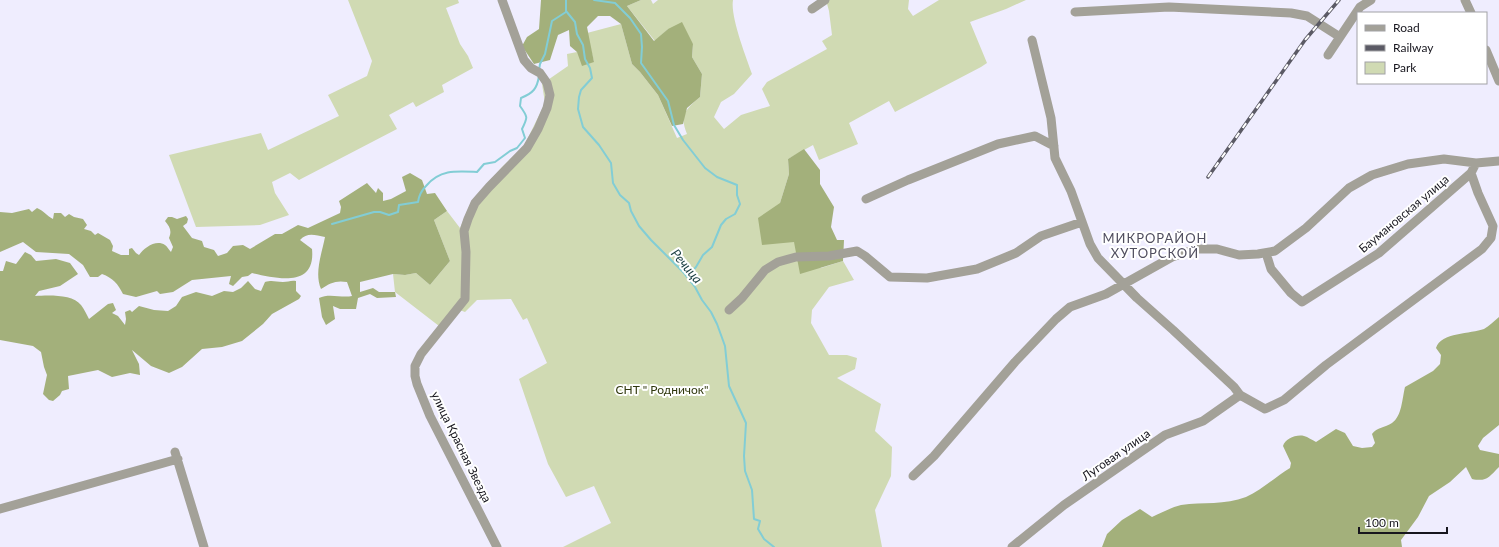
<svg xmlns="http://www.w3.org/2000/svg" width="1499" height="547" font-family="Lato,sans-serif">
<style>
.green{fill:#d0dab3}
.forest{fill:#a3b07b}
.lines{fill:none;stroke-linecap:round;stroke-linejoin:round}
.stream{stroke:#82cdd5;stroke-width:2}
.minor{stroke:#a3a198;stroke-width:9}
.rail-casing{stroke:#5b5a65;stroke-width:3.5}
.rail{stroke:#fff;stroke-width:2;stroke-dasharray:6;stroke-linecap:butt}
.labels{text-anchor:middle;stroke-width:4;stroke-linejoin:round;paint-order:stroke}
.street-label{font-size:12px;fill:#17161e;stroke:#fff}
.park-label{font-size:12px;fill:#30380e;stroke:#fff}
.neighbourhood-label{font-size:13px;letter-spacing:1px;fill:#504e5f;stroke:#fff}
.water-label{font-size:13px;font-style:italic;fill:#193d41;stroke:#fff}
</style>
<rect width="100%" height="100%" fill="#efedfe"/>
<path class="green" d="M348,0H458L459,3L446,8L460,44L468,56L473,68L442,85L444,92L416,107L413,102L389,115L397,129L299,180L290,173L272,182L275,193L289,215L260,225L196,227L169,155L261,133L268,150L339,116L328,95L367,76L372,61Z
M641,0H651L653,4L658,0H733C730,16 746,57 752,74L734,94L721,102L714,117L724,129L741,115L770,106L762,89L767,82L827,49L822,41L832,35L829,11L826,0H909L908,9L913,16L939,0H1026L1006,9L970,22L987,63L981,67L895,112L889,101L849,123L858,144L819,160L813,145L788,159L789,174L780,203L794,242L821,268L843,261L854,280L829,287L812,310L811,323L829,355H847L857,358L855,369L837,378L881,404L875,431L892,447L891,476L875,510L882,547H563L611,523L594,486L566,497L548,464L519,379L547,363L527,318L523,320L511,299L477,300L465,312L454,308L439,326L395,292L393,274L405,275L416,273L430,285L450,261L434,220L447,211L460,228L471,202L502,167L524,146L545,103L542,84L568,66L567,54L577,52L594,62L587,33L621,24L632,64L640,72L658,95L677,138L687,134C679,115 686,109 700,97L702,74L692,57L693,44L668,29L655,41L627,6Z"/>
<path class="forest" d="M541,0H641L627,6L654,41L668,29L682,22L693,44L692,57L702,74L700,97L687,108L683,124L672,126L658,95L640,72L632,64L621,24L610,16H598L587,27L594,62L582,66L577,52L570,46L569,30L558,35L550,60L534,64L522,46L527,37L539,29Z
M804,149L820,170V184L834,207L831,227L837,240H844L843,261L800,274L794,242L762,245L758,218L780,203L789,174L788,159Z
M410,173L422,180L427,194L435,193L447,211L434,220L450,261L430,285L416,273L405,275L393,274L360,282V292L373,288L379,292H395L396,297L377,298L370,294L358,298L356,309H340L333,306L335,319L326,325L322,317L319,298C329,293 341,298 352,296L347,282C336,280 330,283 321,289C314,273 322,253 325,237C315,235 307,232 300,240L312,249C316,289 275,278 252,273L248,276L242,277L233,286L229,284L231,276L192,280L173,292L160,294L157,291L136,297L123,294C118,284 113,278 102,274L98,277H90L83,265L69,254L36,252L23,242L0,252V212L12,213L29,209L32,212L37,208C44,211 47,216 53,219L54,213H61L65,217L69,214L74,217L83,219L87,225L84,229L91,231L95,235L98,233L110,240L113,246L112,251L121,255H129V249L132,248L136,253L139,255C144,248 156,239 165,245C167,246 169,250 171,252L173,247L169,238C172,231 170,227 165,221L168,217H172L177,219L186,216L188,219L187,223L183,226L192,238L202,241L204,247L214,250L218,256L227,253L233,246L243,245L250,249L275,234H282L298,225L308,228L340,213L341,207L339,201L367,183L376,193L378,188L383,193V201L391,199L406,191L402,177Z
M25,252L31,255L36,261L56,259L70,263L78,274L60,286L39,291L35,296C48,295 73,294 81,305C84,309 87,315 89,319L108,304L113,303L116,310L112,313L118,316L125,325L126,319L125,312L130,310L132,312L139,306L154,310L168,311L176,306L182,297L196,292L212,296L224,291L233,292L241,288L248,281L255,289L261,291L265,282C273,280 275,282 283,282C288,282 291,280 296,281V291L301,296L299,299L272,314L263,324L242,341L222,347L202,349L182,367L169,373L151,366L132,350L139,364L140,375L130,373L112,377L98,370L68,376L69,389L62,391L60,395L53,401L49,400L43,394L47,375L44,367L41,352L33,346L0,340V271H3L6,261L16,264Z
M1499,317V425L1483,438L1478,446L1480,450L1499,454V467C1489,477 1487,482 1472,479L1466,467L1450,482L1429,496L1418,517L1401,540L1402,547H1102L1107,534L1122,520L1140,509L1152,517C1161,513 1172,507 1181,505C1203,502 1225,505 1246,497C1262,490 1275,477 1290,468L1291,463L1283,446C1285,439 1296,434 1304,436C1308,437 1312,440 1316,442L1336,429L1345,433L1353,446L1362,448L1372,447L1375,443L1372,434C1377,427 1385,428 1392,423C1402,416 1402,399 1405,387L1433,371L1440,364L1441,355L1436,348C1441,332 1471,334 1484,329C1489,326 1494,321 1499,317Z"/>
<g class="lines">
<path class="stream" d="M566,0V11L575,22L577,34L583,45L585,59L590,68L592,78L581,90L579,97L578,109L583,127L599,145L611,163L613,183L620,195L629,203L631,211L639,226L651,240L683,272L695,287L702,300L711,312L717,324L725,346L729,386L746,423L744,456L745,471L752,490L754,519L760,521L758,529L764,539L774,547
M594,0L615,3L630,18L641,34L642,47L641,63L668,101L674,125L683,140L705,168L717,177L737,185V195L740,204L735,214L726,219L721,225L712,247L703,255L696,267L687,277
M539,70L540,64L545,54L552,21L566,12
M332,224L374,212H380L389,215L398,212L399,205L418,202C419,195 421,191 426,186C440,169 457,171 477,172L484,164L495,162L510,151L517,148L525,138L522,129C528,117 528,117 520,106L521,98C533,93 537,89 539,76"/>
<path class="minor" d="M1465,0L1471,13
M812,9L825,0
M1075,12L1169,7L1291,13L1307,16L1340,37
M1032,40L1051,118L1055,158L1071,191L1090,244L1098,258L1137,298L1173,330L1234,387L1240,395L1265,409L1284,400L1326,365L1482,249L1491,238L1493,226L1478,193L1471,173L1476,163
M1486,50L1499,81
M1328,55L1360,7L1371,0
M866,199L908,180L998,144L1035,136L1054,146
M1266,253L1271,269L1291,293L1302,302L1379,253L1471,173
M729,310L742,298L765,270L778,262L796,257L829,256L857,251L865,256L890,277L927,278L977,269L1016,253L1041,236L1082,222
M175,452L204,547
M913,476L934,456L1015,362L1056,319L1070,307L1106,294L1172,257L1196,249H1217L1239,255L1258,254L1275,251L1306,228L1349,188L1372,175L1408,164L1444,159L1476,163L1499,161
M0,509L178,459
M497,547L430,416L417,384L415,376V366L421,354L465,299L466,252L464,231L468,219L475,203L489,187L527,148L538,129L547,108L550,95L547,83L540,73L531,68L524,60L502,0
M1012,547L1064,505L1165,435L1203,421L1240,395"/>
<defs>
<path id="rail" d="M1208,177L1305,40L1339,0"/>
</defs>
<use href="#rail" class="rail-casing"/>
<use href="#rail" class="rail"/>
</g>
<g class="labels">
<g class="street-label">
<text transform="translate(1404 214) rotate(-40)" y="4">Баумановская улица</text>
<text transform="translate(461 447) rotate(64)" y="4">улица Красная Звезда</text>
<text transform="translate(1116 455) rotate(-35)" y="4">Луговая улица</text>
</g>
<g class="park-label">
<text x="662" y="394">СНТ " Родничок"</text>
</g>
<g class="neighbourhood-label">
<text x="1155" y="243">МИКРОРАЙОН<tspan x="1155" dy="15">ХУТОРСКОЙ</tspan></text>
</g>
<g class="water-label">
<text transform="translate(687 266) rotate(50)" y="5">Речица</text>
</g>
</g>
<rect x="1357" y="12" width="130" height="72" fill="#ffffff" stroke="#a2a2a5"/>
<rect x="1365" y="25" width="20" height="6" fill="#a3a198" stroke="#a2a2a5"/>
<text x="1393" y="32" font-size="12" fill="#17161e">Road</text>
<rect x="1365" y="45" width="20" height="6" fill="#5b5a65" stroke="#a2a2a5"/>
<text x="1393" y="52" font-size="12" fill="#17161e">Railway</text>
<rect x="1365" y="62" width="20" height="12" fill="#d0dab3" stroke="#a2a2a5"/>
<text x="1393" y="72" font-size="12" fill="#17161e">Park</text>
<path d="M1359 527v6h88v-6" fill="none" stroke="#17161e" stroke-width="2"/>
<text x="1365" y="527" font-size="12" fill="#17161e" stroke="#ffffff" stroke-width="3" paint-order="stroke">100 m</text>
</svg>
